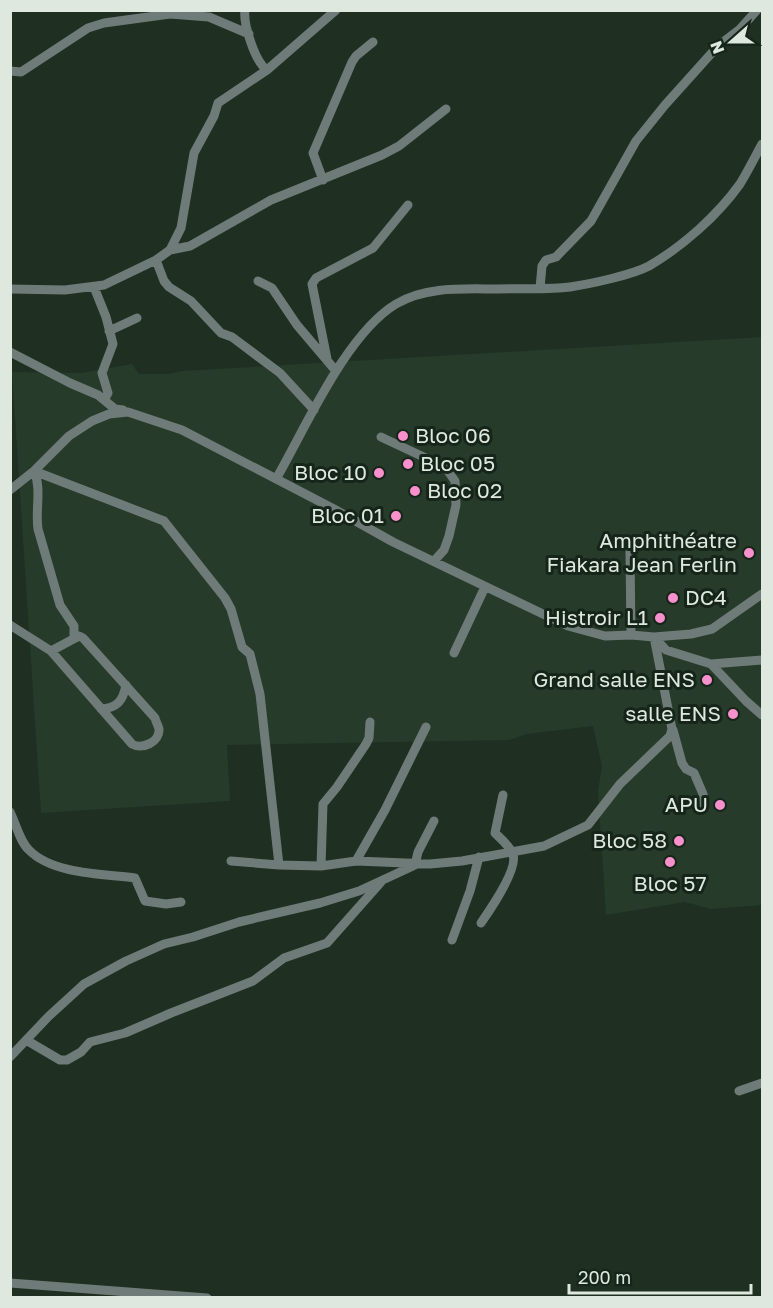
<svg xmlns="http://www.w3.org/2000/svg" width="773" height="1308" font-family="'Golos Text',sans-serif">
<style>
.built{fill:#263b2a}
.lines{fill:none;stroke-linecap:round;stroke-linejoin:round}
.minor{stroke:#6f7b78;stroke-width:9}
.poi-dot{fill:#f890cc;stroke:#162519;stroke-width:2}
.labels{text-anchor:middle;stroke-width:6;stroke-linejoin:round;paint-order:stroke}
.poi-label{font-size:21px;fill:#dee8df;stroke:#162519;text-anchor:end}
</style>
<rect width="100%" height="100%" fill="#1f2f22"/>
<path class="built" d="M762,337V905L711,909L685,902L606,915L598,791L602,766L593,726L527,734L509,740L227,745L230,801L41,813L12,372L81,373L132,364L139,374H169L182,371Z"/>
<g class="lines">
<path class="minor" d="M245,10C243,24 255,62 267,70
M10,71L21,72L88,28L104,23L170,14L209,17L249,34
M323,180L313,153L352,62L356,56L373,42
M170,250L190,246L271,200L382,155L399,146L446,109
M156,260L164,281L169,287L191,301L221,333L232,337L280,373L314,410
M258,281L272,288L297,325L336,371
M94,287L106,317L113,344L102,373L108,393L104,400
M540,288L542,266L546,260L556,257L591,221L636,141L665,105L718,46L740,29L757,10
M10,289L65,290L104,285L156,260L170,250L181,228L194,153L214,116L218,103L267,70L336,10
M109,331L137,318
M10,352L70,383L98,395L115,409L123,410
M327,359L312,284L316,278L373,248L408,205
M381,437L445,467L455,481L456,505L449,536L444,550L434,561
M34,471L164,521L225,598L231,609L242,647L250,654L260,694L279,865L231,861
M34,471C42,489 35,510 38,529L60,605L74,626V637
M276,479C305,429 346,334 396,304C426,286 463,289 498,289C521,288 547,290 570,287C590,284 632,275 649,266C683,246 717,216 740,184C748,171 755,157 762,144
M10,490L34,471L69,436L92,421L109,414L128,412L182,430L334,509L393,542L568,626L605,636L631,635L654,637L691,634L712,629L762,594
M630,552L631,635
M10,625L51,651L132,744C142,750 160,742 159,729C158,725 156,722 155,718L83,638L79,636L51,651
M654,637L666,650L711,664L746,701L762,715
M454,653L485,587
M711,664L762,660
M101,709C117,708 123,701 126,685
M673,730L682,763L686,769L694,773L703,794L704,805
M10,812C16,824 20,842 29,850C52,874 103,874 135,878L145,901L166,904L181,902
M356,861L385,810L426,727
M279,865L321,866L356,861L430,864L462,861L544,846L588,825L620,784L670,736L672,729L654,637
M415,865L418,852L434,821
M321,866L323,804L337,787L366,744L369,738L370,722
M481,923C490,910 518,869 513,855C511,847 501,839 495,833L503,795
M452,940L470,891L479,857
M26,1040L60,1060H67L81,1052L90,1042L125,1033L171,1013L253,981L284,958L327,943L381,882
M10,1057L49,1016L84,984L126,961L164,944L193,937L239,922L320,903L359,891L413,866
M739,1091L762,1083
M10,1283L207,1298"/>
</g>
<g class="poi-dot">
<circle cx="403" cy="436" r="6"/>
<circle cx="408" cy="464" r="6"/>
<circle cx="379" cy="473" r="6"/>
<circle cx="415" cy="491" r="6"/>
<circle cx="396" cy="516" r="6"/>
<circle cx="749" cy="553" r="6"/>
<circle cx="673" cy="598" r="6"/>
<circle cx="660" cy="618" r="6"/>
<circle cx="707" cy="680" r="6"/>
<circle cx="733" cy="714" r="6"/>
<circle cx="720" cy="805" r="6"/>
<circle cx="679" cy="841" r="6"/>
<circle cx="670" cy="862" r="6"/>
</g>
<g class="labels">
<g class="poi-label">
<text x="415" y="443" text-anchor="start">Bloc 06</text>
<text x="420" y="471" text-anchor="start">Bloc 05</text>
<text x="367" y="480">Bloc 10</text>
<text x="427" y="498" text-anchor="start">Bloc 02</text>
<text x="384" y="523">Bloc 01</text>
<text x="737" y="548">Amphithéatre<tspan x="737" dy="24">Fiakara Jean Ferlin</tspan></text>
<text x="685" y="605" text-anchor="start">DC4</text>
<text x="648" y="625">Histroir L1</text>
<text x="695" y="687">Grand salle ENS</text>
<text x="721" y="721">salle ENS</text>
<text x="708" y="812">APU</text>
<text x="667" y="848">Bloc 58</text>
<text x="670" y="891" text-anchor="middle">Bloc 57</text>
</g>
</g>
<rect width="773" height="1308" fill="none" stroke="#dee8df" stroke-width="24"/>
<g transform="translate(731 42) rotate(249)" stroke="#162519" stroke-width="4.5" paint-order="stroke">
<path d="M0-4.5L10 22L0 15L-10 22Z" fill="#dee8df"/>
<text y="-9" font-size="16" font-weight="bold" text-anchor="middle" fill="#dee8df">N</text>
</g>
<path d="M569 1284v9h182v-9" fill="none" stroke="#dee8df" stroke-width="3"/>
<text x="578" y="1284" font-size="18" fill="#dee8df" stroke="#162519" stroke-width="4.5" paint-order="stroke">200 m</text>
</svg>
